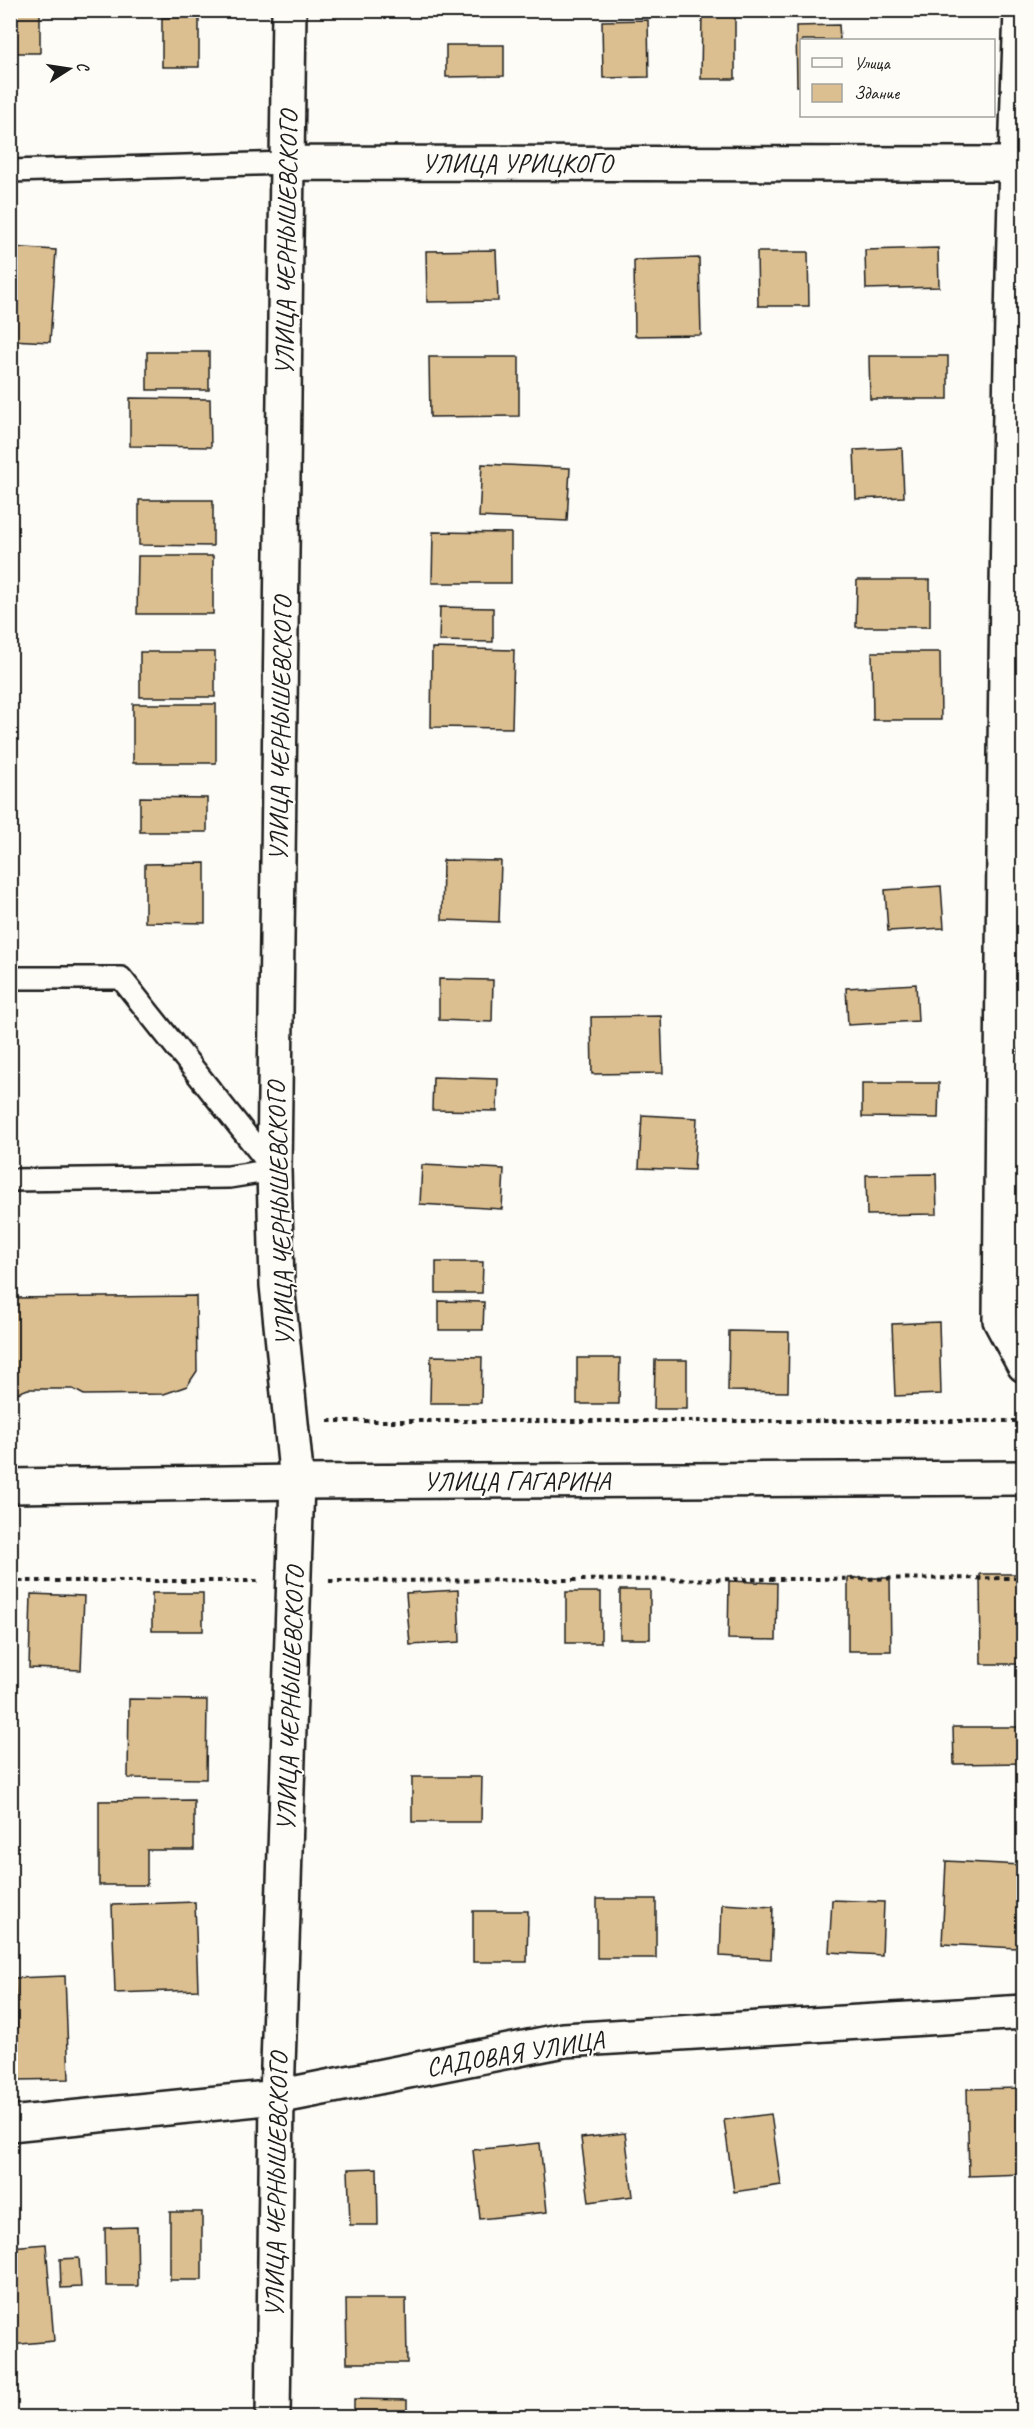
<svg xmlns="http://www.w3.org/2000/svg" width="1034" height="2428" font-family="Caveat,sans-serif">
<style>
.building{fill:#dcbf90;stroke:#1c1c1c;stroke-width:1.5}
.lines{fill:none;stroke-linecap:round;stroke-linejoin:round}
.lane-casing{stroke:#1c1c1c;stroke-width:26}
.street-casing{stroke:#1c1c1c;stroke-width:38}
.secondary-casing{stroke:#1c1c1c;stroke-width:38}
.path{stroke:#1c1c1c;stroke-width:4;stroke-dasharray:4.5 4.5;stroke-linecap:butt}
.lane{stroke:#fdfcf7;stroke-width:21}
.street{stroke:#fdfcf7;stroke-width:33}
.secondary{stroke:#fdfcf7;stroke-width:33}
.labels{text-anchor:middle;stroke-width:4.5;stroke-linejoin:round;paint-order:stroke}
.street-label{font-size:26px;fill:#1c1c1c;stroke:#fdfcf7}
</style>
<rect width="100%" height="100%" fill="#fdfcf7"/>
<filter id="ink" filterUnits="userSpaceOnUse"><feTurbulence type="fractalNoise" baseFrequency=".0167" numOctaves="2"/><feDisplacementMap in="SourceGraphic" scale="12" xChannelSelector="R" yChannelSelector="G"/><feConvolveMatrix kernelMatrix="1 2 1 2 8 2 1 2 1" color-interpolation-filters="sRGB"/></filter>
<g filter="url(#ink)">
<path class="building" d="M10,10H40V53H10Z
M702,10H735V79H701Z
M199,17V67H162V18Z
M648,20L649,77L603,78L602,21Z
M839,25L840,40H802V86H797L796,26Z
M446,45H504V76L446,77Z
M10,247L56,250L50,342L10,340Z
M938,248L939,287L866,289L865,250Z
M496,250L498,301L427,302L426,251Z
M757,252H808L809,306H758Z
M699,258L701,335L635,336L634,260Z
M147,352H209V390H147Z
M869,356H948V399H870Z
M429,357H519V416L430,417Z
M130,398L210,399L211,447L130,446Z
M902,448L904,497L856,499L854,450Z
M482,464L570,468L567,521L479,517Z
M139,500H213V546L139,545Z
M433,532L511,533V583H432Z
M138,556H213V614H137Z
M857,580H930V627H856Z
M440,607L493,608V642L439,641Z
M432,648L514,650L512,728L431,727Z
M140,652H215V697H140Z
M872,652H940L941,720H873Z
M133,704H216V763H133Z
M140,797L207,798V832H140Z
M443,860L501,861L499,922L442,920Z
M205,863V923L145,922V864Z
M941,886L944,928L888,931L885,890Z
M439,979L493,980L492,1022L439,1020Z
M916,984L918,1021L848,1025L846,988Z
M661,1016L663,1073L592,1074L591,1017Z
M433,1077L498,1079L497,1111L432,1110Z
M862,1083H939L938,1118L862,1117Z
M642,1115L697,1118L694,1170L639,1168Z
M422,1165L504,1169L502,1209L420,1204Z
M936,1174L937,1214L867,1215L866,1175Z
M436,1262H483L482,1293H436Z
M196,1296L197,1371L187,1386L164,1394L84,1395L73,1389H28L10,1396V1298Z
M439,1301L484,1302L483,1330H439Z
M939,1322L941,1394L895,1396L892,1324Z
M729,1331L789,1332L788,1392L728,1391Z
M431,1356L482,1357L481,1403H430Z
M577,1358H620L619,1404H577Z
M655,1360H687V1409H654Z
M980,1574H1024V1664H981Z
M848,1578H890L891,1651H848Z
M729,1581L777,1583L776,1640L728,1639Z
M458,1590L460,1642L410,1645L406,1593Z
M620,1590H650V1639H620Z
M566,1592H601V1643H566Z
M152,1593H203V1631H152Z
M31,1594L84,1596L81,1670L29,1668Z
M129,1699L207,1700L206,1779L128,1778Z
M953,1727H1024V1763L954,1764Z
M412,1777H482L481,1822H412Z
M194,1800V1850H147V1885H99V1801Z
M946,1861L1021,1865L1017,1948L942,1944Z
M597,1899H656V1958H597Z
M832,1900L884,1902L882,1955L829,1952Z
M195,1902L198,1990L115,1993L112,1905Z
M722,1904L773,1907L771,1959L720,1956Z
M473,1911H528L527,1962H473Z
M65,1976L69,2079L19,2080L15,1978Z
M1024,2088V2174L969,2176L967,2089Z
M771,2114L781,2185L734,2192L724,2120Z
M625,2133L633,2196L589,2202L581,2138Z
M540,2143L547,2212L480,2219L473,2150Z
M377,2168L378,2225H350L348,2169Z
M170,2212H202V2280H170Z
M137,2227L138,2286H106L105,2228Z
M46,2244L54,2341L10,2345V2247Z
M79,2258L81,2287L61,2288L60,2259Z
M346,2299H406L407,2363H347Z
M354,2399L407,2400V2418H354Z"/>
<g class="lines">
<defs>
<path id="lane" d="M10,171L287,163
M10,978H121L274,1170L229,1177L10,1180"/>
<path id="street" d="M1021,10C1005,447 1004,883 1000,1320L1024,1365
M287,163L1024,164
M10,2124L277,2097L564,2040L1024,2012
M273,2418L277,2097L297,1482L277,1285L274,1170L289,10"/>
<path id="secondary" d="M10,1486L297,1482L1024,1478"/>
</defs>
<use href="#lane" class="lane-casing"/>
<use href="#street" class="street-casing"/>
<use href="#secondary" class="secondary-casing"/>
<path class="path" d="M328,1421H1024
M10,1581H259
M329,1581L1024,1578"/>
<use href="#lane" class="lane"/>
<use href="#street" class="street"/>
<use href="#secondary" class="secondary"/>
</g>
</g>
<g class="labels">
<g class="street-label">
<text x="517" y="172">УЛИЦА УРИЦКОГО</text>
<text transform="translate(286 243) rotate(-89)" y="9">УЛИЦА ЧЕРНЫШЕВСКОГО</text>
<text transform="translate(280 729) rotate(-89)" y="9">УЛИЦА ЧЕРНЫШЕВСКОГО</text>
<text transform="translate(280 1214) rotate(-92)" y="9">УЛИЦА ЧЕРНЫШЕВСКОГО</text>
<text x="517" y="1490">УЛИЦА ГАГАРИНА</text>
<text transform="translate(290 1699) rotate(-88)" y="9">УЛИЦА ЧЕРНЫШЕВСКОГО</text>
<text transform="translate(515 2053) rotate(-9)" y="9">САДОВАЯ УЛИЦА</text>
<text transform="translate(276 2185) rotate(-89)" y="9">УЛИЦА ЧЕРНЫШЕВСКОГО</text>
</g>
</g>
<rect width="1034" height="2428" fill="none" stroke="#fdfcf7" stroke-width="36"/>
<rect x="18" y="18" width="998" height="2392" fill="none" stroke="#1c1c1c" stroke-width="2" filter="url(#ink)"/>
<rect x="800" y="39" width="195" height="78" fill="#fdfcf7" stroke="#a3a29f" stroke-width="1.5"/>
<rect x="812" y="58" width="30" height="9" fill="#fdfcf7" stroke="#a3a29f" stroke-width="1.5"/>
<text x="854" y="69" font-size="18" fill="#1c1c1c">Улица</text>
<rect x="812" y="84" width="30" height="18" fill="#dcbf90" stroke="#a3a29f" stroke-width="1.5"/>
<text x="854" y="99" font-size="18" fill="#1c1c1c">Здание</text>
<g transform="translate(69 69) rotate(78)" stroke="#fdfcf7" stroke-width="4.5" paint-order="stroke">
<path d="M0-4.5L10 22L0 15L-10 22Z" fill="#1c1c1c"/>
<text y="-9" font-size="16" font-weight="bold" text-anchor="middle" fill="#1c1c1c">С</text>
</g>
</svg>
